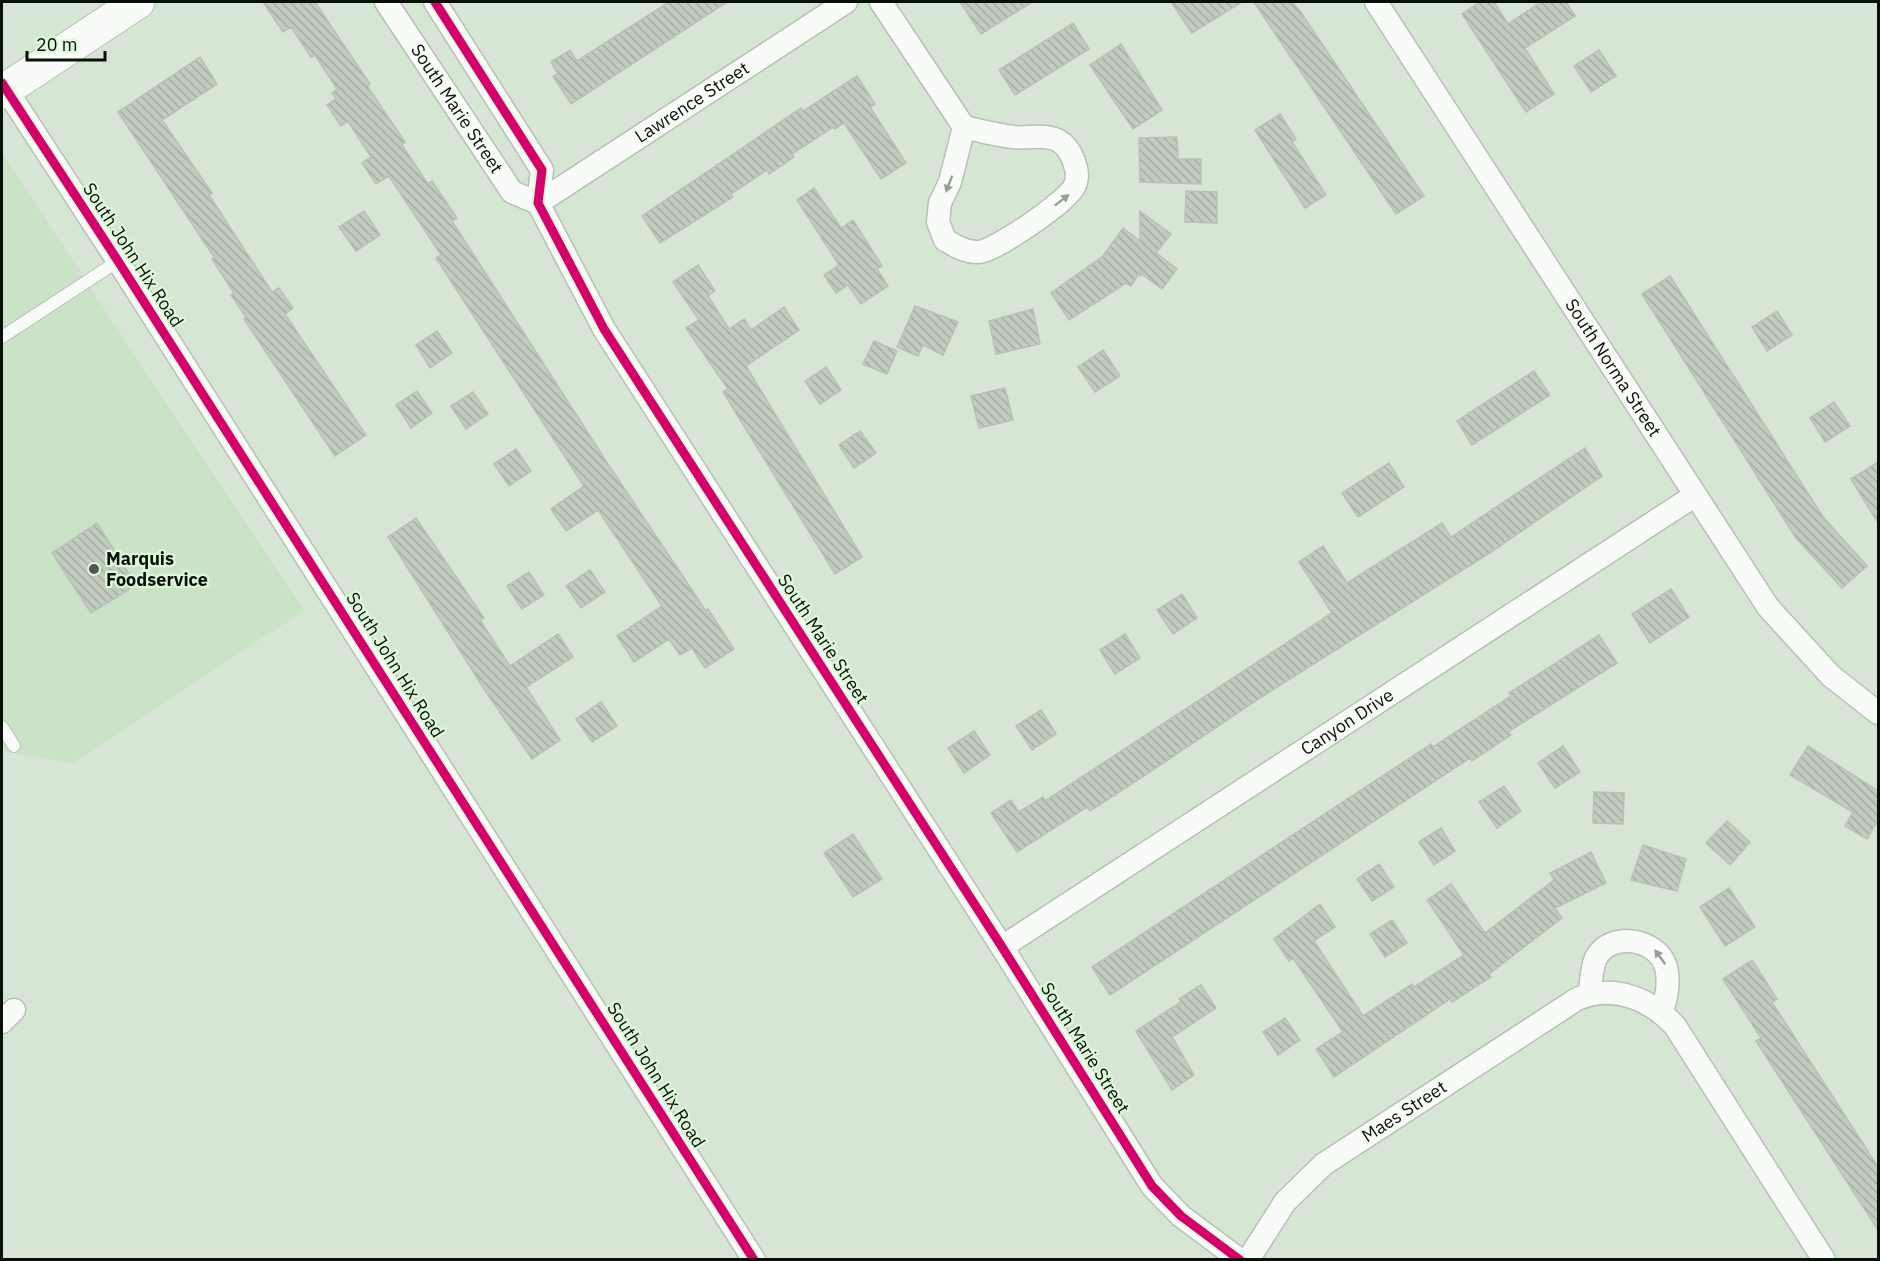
<svg xmlns="http://www.w3.org/2000/svg" width="1880" height="1261" font-family="'IBM Plex Sans',sans-serif">
<style>
.built{fill:#cae3c7}
.building{fill:url(#building-back-hatch);stroke:#b6c2b4;stroke-width:1.5}
.lines{fill:none;stroke-linecap:round;stroke-linejoin:round}
.lane-casing{stroke:#b6c2b4;stroke-width:14}
.street-casing{stroke:#b6c2b4;stroke-width:25}
.secondary-casing{stroke:#b6c2b4;stroke-width:35}
.lane{stroke:#f9fbf9;stroke-width:12}
.street{stroke:#f9fbf9;stroke-width:22}
.secondary{stroke:#f9fbf9;stroke-width:33}
.cycleway-casing{stroke:#def9da;stroke-width:13}
.cycleway{stroke:#d6006c;stroke-width:9}
.oneway{fill:#999d98}
.poi-dot{fill:#505b4f;stroke:#def9da;stroke-width:2}
.labels{text-anchor:middle;stroke-width:4.5;stroke-linejoin:round;paint-order:stroke}
.street-label{font-size:18px;fill:#081107;stroke:#def9da}
.poi-label{font-size:18px;font-weight:bold;fill:#081107;stroke:#def9da;text-anchor:start}
</style>
<defs>
<pattern id="building-back-hatch" width="6" height="6" patternUnits="userSpaceOnUse" patternTransform="scale(1.5)"><rect width="6" height="6" fill="#c1ccbf"/><path d="M-1 5l2 2M0 0l6 6M5-1l2 2" fill="none" stroke="#a4aea3"/></pattern>
</defs>
<rect width="100%" height="100%" fill="#d6e5d4"/>
<path class="built" d="M2,154L304,611L72,763L2,751Z"/>
<path class="building" d="M263,2H315L370,84L367,86L405,142L402,145L428,184L432,181L457,218L452,221L606,461L706,611L708,609L734,649L705,668L692,648L680,655L669,639L634,662L617,636L662,606L598,510L566,531L551,509L584,486L436,258L441,255L389,176L376,184L362,163L371,157L348,121L341,126L327,105L336,99L332,93L337,89L315,55L311,57L291,27L283,32Z
M669,2H727L571,104L553,76L558,74L551,62L570,50L577,61Z
M960,2H1032L981,34Z
M1171,2H1242L1192,33Z
M1254,2H1292L1300,11L1424,196L1396,214Z
M1480,2H1494L1508,24L1541,2H1566L1575,16L1525,48L1554,94L1526,112L1462,14Z
M1073,23L1089,49L1015,95L999,70Z
M1121,44L1162,110L1133,129L1090,65Z
M1599,50L1616,76L1591,92L1574,66Z
M200,57L217,84L162,120L212,193L209,195L272,292L279,288L293,308L285,314L366,435L335,456L244,319L246,317L231,295L234,293L212,259L214,257L118,112Z
M857,76L875,104L870,107L906,163L881,179L844,123L835,129L833,127L792,154L794,157L769,174L767,170L731,194L733,197L660,243L642,216L801,108L803,111Z
M1280,114L1296,139L1292,142L1326,195L1305,208L1255,130Z
M1177,137L1178,159H1201V184L1140,182L1139,138Z
M814,188L841,228L853,220L882,266L877,269L888,286L861,304L848,285L836,293L824,275L839,265L797,200Z
M1186,191L1217,192V223L1185,222Z
M364,211L380,235L356,251L339,227Z
M1140,211L1171,234L1156,253L1177,269L1162,289L1142,274L1140,276V272L1131,286L1126,283L1069,320L1051,293L1103,256L1123,228L1140,241Z
M698,265L715,291L708,296L729,329L744,319L751,330L784,307L799,330L746,366L862,557L835,574L723,392L728,389L686,328L699,320L673,282Z
M1670,276L1823,517L1867,566L1842,588L1796,538L1642,294Z
M915,306L958,322L943,355L923,345L918,356L897,347Z
M1033,309L1040,344L996,354L989,321Z
M1777,311L1792,335L1767,351L1752,327Z
M437,331L452,353L430,368L416,345Z
M874,341L897,351L887,374L863,364Z
M1103,350L1120,376L1095,392L1078,367Z
M826,367L841,390L820,404L805,381Z
M1534,371L1550,395L1472,445L1457,421Z
M1005,388L1013,420L979,428L971,396Z
M417,391L432,413L411,428L396,405Z
M473,392L488,414L466,429L451,406Z
M1834,402L1850,426L1825,442L1810,418Z
M860,431L876,453L854,468L839,445Z
M1585,448L1602,476L1491,552L1260,698L1141,778L1090,811L1087,807L1017,852L991,813L1011,800L1019,812L1043,797L1045,801L1332,613L1299,562L1323,546L1347,583L1442,523L1451,537Z
M516,449L531,471L509,486L494,464Z
M1878,462V523L1851,479Z
M1389,463L1404,487L1358,517L1342,493Z
M416,518L484,618L480,620L510,666L558,634L573,657L526,687L560,740L532,759L486,692L388,537Z
M97,523L136,585L91,613L52,553Z
M590,570L605,592L581,608L566,586Z
M529,572L544,595L522,609L507,586Z
M1671,589L1689,617L1650,643L1632,614Z
M1182,594L1197,618L1173,634L1157,610Z
M1125,634L1140,658L1115,674L1100,650Z
M1599,635L1617,663L1508,732L1511,735L1472,761L1470,758L1110,995L1092,967L1431,744L1433,747L1511,696L1509,693Z
M601,702L617,726L592,742L576,719Z
M1041,710L1056,734L1032,750L1016,726Z
M974,731L990,755L964,773L948,748Z
M1563,746L1580,772L1555,788L1538,763Z
M1808,746L1878,791V820L1867,839L1845,826L1853,812L1790,775Z
M1504,786L1521,811L1497,828L1479,802Z
M1594,792L1624,793L1623,824L1593,823Z
M1727,821L1750,842L1730,865L1706,843Z
M1441,828L1455,851L1434,865L1419,842Z
M853,834L882,879L853,897L824,853Z
M1643,845L1686,859L1677,891L1631,880Z
M1591,852L1606,883L1555,908L1562,918L1489,974L1491,977L1452,1002L1450,999L1334,1077L1316,1049L1343,1032L1293,958L1289,961L1274,939L1320,904L1335,927L1314,941L1363,1016L1412,984L1414,987L1464,955L1427,900L1451,884L1485,933L1554,880L1550,873Z
M1379,864L1394,887L1372,901L1357,879Z
M1729,888L1755,927L1725,946L1700,907Z
M1392,920L1407,943L1385,957L1370,934Z
M1752,960L1777,999L1772,1002L1878,1167V1230L1756,1041L1761,1038L1723,979Z
M1201,985L1216,1008L1172,1037L1194,1075L1172,1090L1136,1031L1181,1002L1179,999Z
M1285,1018L1300,1040L1278,1055L1263,1032Z"/>
<g class="lines">
<defs>
<path id="lane" d="M2,337L118,261
M2,727L14,746"/>
<g id="street">
<path id="s1" d="M386,2L512,192L538,203"/>
<path d="M435,2L542,170L538,203L604,329L1002,947L1152,1186L1181,1216L1240,1260"/>
<path d="M881,2L964,127C980,131 997,135 1013,137C1027,139 1046,133 1059,141C1071,148 1081,172 1075,185C1070,200 995,251 979,252C966,253 956,246 945,240L938,222L940,203L950,182L964,127"/>
<path id="s2" d="M1376,2L1768,607L1831,676L1878,713"/>
<path d="M2,83L118,261L754,1260"/>
<path id="s3" d="M538,203L846,2"/>
<path id="s4" d="M1002,947L1694,496"/>
<path d="M1590,994C1591,982 1591,969 1596,958C1611,930 1658,939 1666,967C1670,983 1666,998 1662,1013"/>
<path d="M2,1022L14,1010"/>
<path id="s5" d="M1248,1260L1285,1202L1324,1164L1577,999C1614,984 1649,998 1675,1026L1824,1260"/>
</g>
<path id="secondary" d="M2,92L138,2"/>
</defs>
<use href="#lane" class="lane-casing"/>
<use href="#street" class="street-casing"/>
<use href="#secondary" class="secondary-casing"/>
<use href="#lane" class="lane"/>
<use href="#street" class="street"/>
<use href="#secondary" class="secondary"/>
<defs>
<path id="cycleway" d="M435,2L542,170L538,203L604,329L1002,947L1152,1186L1181,1216L1240,1260
M2,83L118,261L754,1260"/>
</defs>
<use href="#cycleway" class="cycleway-casing"/>
<use href="#cycleway" class="cycleway"/>
</g>
<defs><path id="oneway-solid" d="M-6-.8H1V-3.2L6.5 0L1 3.2V.8H-6Z" transform="scale(1.5)"/></defs>
<g class="oneway">
<use href="#oneway-solid" transform="translate(949 184) rotate(111)"/>
<use href="#oneway-solid" transform="translate(1062 200) rotate(-38)"/>
<use href="#oneway-solid" transform="translate(1660 957) rotate(-126)"/>
</g>
<circle class="poi-dot" cx="94" cy="569" r="6"/>
<g class="labels">
<g class="street-label">
<text dy="6" stroke="none"><textPath href="#s3" startOffset="184">Lawrence Street</textPath></text>
<text dy="6" stroke="none"><textPath href="#s1" startOffset="128">South Marie Street</textPath></text>
<text transform="translate(133 255) rotate(57)" y="6">South John Hix Road</text>
<text dy="6" stroke="none"><textPath href="#s2" startOffset="436">South Norma Street</textPath></text>
<text transform="translate(823 639) rotate(57)" y="6">South Marie Street</text>
<text transform="translate(395 665) rotate(58)" y="6">South John Hix Road</text>
<text dy="6" stroke="none"><textPath href="#s4" startOffset="412">Canyon Drive</textPath></text>
<text transform="translate(1085 1048) rotate(58)" y="6">South Marie Street</text>
<text transform="translate(656 1075) rotate(58)" y="6">South John Hix Road</text>
<text dy="6" stroke="none"><textPath href="#s5" startOffset="219">Maes Street</textPath></text>
</g>
<g class="poi-label">
<text x="106" y="565">Marquis<tspan x="106" dy="21">Foodservice</tspan></text>
</g>
</g>
<rect width="1880" height="1261" fill="none" stroke="#081107" stroke-width="6"/>
<path d="M27 51v9h78v-9" fill="none" stroke="#081107" stroke-width="3"/>
<text x="36" y="51" font-size="18" fill="#081107" stroke="#def9da" stroke-width="4.5" paint-order="stroke">20 m</text>
</svg>
